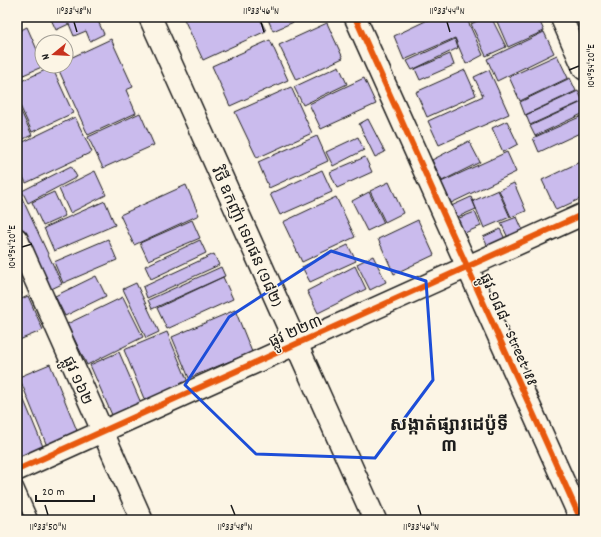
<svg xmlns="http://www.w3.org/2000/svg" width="601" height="537" font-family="Dekko,'Noto Sans Khmer',sans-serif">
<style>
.building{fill:#cabbed;stroke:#1c1c1c}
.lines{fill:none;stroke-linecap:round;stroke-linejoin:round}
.service-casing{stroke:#1c1c1c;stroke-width:14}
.minor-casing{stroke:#1c1c1c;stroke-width:24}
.tertiary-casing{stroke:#1c1c1c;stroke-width:25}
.service{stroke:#fcf5e5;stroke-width:11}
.minor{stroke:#fcf5e5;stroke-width:21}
.tertiary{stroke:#fcf5e5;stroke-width:22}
.cycleway-casing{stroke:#fcf5e5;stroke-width:8}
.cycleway{stroke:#e8590c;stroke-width:6}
.marked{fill:none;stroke:#1d4ed8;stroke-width:3;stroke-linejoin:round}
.ticks{fill:none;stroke:#1c1c1c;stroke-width:1.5}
.labels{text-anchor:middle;stroke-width:3;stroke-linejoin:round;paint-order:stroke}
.street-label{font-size:16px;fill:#1c1c1c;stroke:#fcf5e5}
.quarter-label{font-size:18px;font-weight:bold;fill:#1c1c1c;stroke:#fcf5e5}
.neatline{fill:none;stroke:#1c1c1c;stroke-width:1.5}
.ticks-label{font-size:10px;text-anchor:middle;fill:#1c1c1c}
</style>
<rect width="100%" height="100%" fill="#fcf5e5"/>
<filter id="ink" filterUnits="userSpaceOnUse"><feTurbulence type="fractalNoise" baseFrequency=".025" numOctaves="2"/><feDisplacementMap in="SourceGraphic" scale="8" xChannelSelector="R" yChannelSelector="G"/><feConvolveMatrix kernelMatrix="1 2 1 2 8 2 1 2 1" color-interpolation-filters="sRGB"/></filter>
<g filter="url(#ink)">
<path class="building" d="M50,17H106L98,21L104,34L90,41L86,31L74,36L69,24L56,30Z
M183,17H259L266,31L203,60Z
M267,17H305L273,31Z
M434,17H466L483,55L466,64L455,38L404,60L394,36Z
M485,17H491L506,47L486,56L471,24Z
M495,17H515L518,23L532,17H538L544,31L508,47Z
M327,23L343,58L296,80L279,45Z
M27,27L42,61V66H44L21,76L17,68V32Z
M544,32L554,53L497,81L487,59Z
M111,39L133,87L126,90L136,113L88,135L57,66H66V60Z
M455,39L458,48L412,70L407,61Z
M270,40L288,80L230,106L212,66Z
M450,54L454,65L420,80L415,69Z
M557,55L568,78L520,101L509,77Z
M339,66L347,84L303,105L294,87Z
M52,67L73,113L32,132L17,99V83Z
M465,70L476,95L427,117L416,92Z
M489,70L509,114L439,145L428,121L483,96L474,77Z
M364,78L376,104L321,129L309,104Z
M570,78L576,91L525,115L520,102Z
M291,87L312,133L257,158L235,112Z
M578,91L583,101L530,125L526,115Z
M582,102L584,106V113L535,136L530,126Z
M17,103L32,135L17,142Z
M140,113L154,145L103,168L88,137Z
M584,115V131L539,152L533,138Z
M75,117L92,152L26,183L17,164V145Z
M368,119L385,152L375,157L359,124Z
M507,121L518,144L503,152L492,128Z
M317,136L328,161L269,188L258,162Z
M358,137L364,150L333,166L326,152Z
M469,141L480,162L442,181L432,160Z
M507,152L516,172L451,203L441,182Z
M365,157L372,172L337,188L330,172Z
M584,160V197L556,210L542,180Z
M71,166L77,177L28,203L22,191Z
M322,170L332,192L280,215L270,194Z
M95,171L106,195L70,213L59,189Z
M389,182L403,213L385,222L370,191Z
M514,183L526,211L511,217L499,190Z
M186,185L199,215L134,245L120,215Z
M498,190L510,217L484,228L473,201Z
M54,192L65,216L43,226L32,202Z
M369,192L384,223L367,231L352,201Z
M21,196L62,284L47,291L17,224V198Z
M336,197L355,237L302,262L283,222Z
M471,197L476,209L453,219L449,207Z
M105,201L115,225L54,251L44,228Z
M475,212L481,226L460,235L454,220Z
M517,217L524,233L509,240L501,223Z
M192,220L200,238L148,260L140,243Z
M418,220L434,255L394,274L378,239Z
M500,229L508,245L491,253L483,237Z
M108,239L117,260L63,283L54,262Z
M200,240L206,253L151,279L145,266Z
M348,245L356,261L310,282L302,267Z
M214,254L219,265L147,298L143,287Z
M373,256L386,282L370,290L357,264Z
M355,266L366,289L318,313L307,291Z
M221,267L225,276L152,309L148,300Z
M96,276L106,296L65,316L55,296Z
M223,277L233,299L167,329L157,308Z
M136,283L159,332L146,338L123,289Z
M17,284L22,294L17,296Z
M28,296L43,330L17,341V301Z
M123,297L143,337L87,365L67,324Z
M235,310L252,352L189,378L172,337Z
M167,332L188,382L145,401L124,350Z
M119,352L141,403L112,415L90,365Z
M50,364L78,433L47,446L19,377Z
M21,393L44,449L17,460V395Z"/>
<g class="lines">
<defs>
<path id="service" d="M17,486L32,520"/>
<path id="minor" d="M355,17L581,520
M561,17L584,69
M17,239L142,520
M17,470L584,214"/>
<path id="tertiary" d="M150,17L375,520"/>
</defs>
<use href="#service" class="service-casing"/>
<use href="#minor" class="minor-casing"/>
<use href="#tertiary" class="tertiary-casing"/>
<use href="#service" class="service"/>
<use href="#minor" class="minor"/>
<use href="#tertiary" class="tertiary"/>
<defs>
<path id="cycleway" d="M355,17L581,520
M17,470L584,214"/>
</defs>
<use href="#cycleway" class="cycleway-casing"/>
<use href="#cycleway" class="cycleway"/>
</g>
</g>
<path class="marked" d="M331,251L426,281L433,380L375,458L256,454L185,385L229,317Z"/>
<path class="ticks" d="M74,22L77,32M261,22L264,32M447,22L450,32M569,70L579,66M22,247L32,244M45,505L48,515M231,505L235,515M418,505L421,515"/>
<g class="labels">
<g class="street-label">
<text transform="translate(248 236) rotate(66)" y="6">វិថី ឧកញ៉ា ទេពផន (១៨២)</text>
<text transform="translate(510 329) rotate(66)" y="6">ផ្លូវ ១៨៨ - Street 188</text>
<text transform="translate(295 330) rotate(-24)" y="6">ផ្លូវ ២២៣</text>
<text transform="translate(79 380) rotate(66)" y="6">ផ្លូវ ១៦២</text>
</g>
<g class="quarter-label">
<text x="449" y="430">សង្កាត់ផ្សារដេប៉ូទី<tspan x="449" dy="21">៣</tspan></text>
</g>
</g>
<rect width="601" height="537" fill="none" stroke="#fcf5e5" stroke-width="44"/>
<g transform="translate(54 54) rotate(252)"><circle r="19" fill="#fcf5e5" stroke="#a29e95"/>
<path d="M0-3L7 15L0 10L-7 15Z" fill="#c8321e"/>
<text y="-6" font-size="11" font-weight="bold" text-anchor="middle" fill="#1c1c1c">N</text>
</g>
<path d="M36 495v6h58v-6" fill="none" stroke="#1c1c1c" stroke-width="2"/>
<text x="42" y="495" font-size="12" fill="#1c1c1c" stroke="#fcf5e5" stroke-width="3" paint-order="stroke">20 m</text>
<rect x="22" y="22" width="557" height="493" class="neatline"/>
<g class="ticks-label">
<text x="74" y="14">11°33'48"N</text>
<text x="261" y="14">11°33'46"N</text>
<text x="447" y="14">11°33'44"N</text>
<text transform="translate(590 66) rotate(-90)" y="4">104°54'20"E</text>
<text transform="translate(11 247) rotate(-90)" y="4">104°54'20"E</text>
<text x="48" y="530">11°33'50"N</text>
<text x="235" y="530">11°33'48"N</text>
<text x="421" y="530">11°33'46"N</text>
</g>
</svg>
